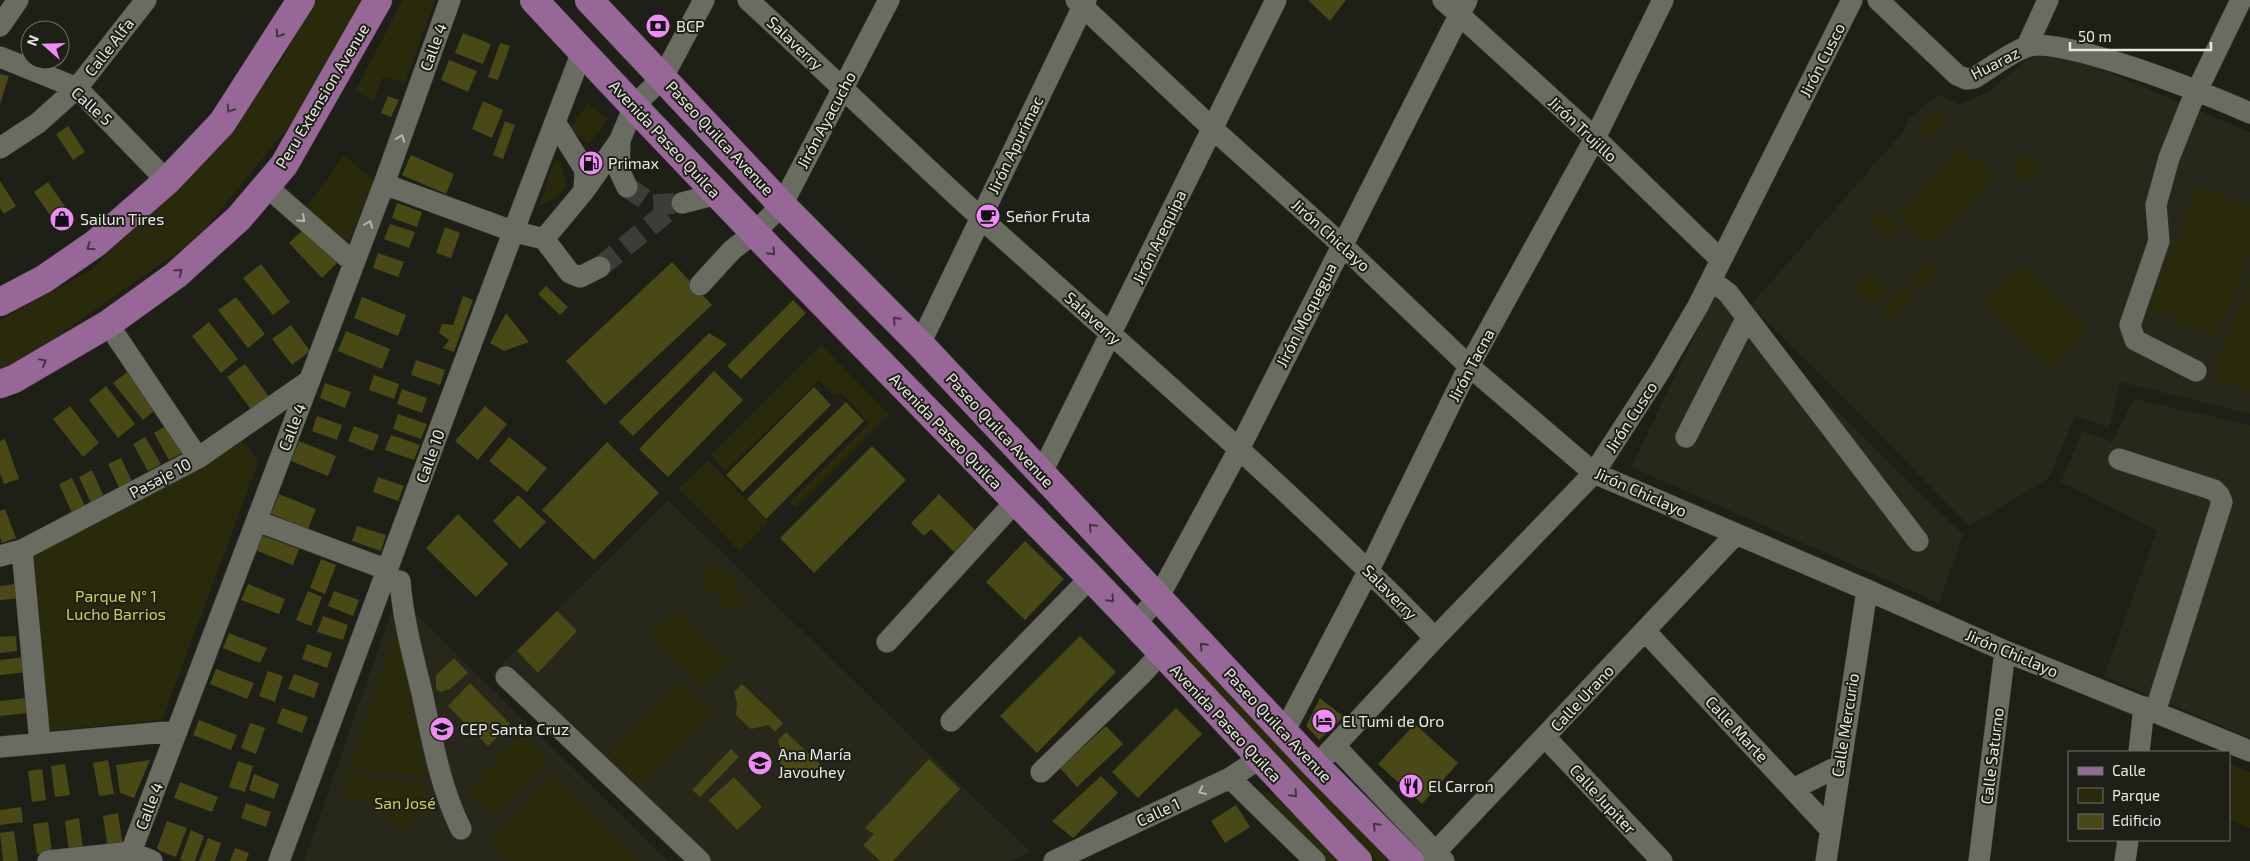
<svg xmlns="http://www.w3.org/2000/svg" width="2250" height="861" font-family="'Exo 2',sans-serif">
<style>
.built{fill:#27281a}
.green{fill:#292a0c}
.building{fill:#484915}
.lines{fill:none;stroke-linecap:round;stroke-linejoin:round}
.minor-tunnel{stroke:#3c3d36;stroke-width:21;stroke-dasharray:21 11;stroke-linecap:butt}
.minor-casing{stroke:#393a35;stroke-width:22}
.major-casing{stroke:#393a35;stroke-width:29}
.minor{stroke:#6a6b61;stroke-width:21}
.major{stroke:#976798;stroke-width:28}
.oneway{stroke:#42353e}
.oneway2{stroke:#b6b6af}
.labels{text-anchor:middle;stroke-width:4;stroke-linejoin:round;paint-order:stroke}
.poi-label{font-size:16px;fill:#e8e8e3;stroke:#1e1f17;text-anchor:start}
.street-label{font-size:16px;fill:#e8e8e3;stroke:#1e1f17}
.park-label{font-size:16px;fill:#ced150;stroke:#1e1f17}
</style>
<rect width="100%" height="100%" fill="#1e1f17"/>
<path class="built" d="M2032,56L2072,57L2250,132V414L2120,382L2109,428L2075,415L2049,478L1970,526L1751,305L1902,133L1909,119L1939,94L1959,105L1987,93Z
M1716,292L1963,535L1939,603L1631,467Z
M2134,399L2250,425V738L2104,676L2157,531L2061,482L2082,431L2112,442Z
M668,500L1030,852L1011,861H682L492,674Z
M397,596L668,861H304Z"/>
<path class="green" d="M316,0H364L320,88L197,239L20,362L0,368V320L91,270L199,166L279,65Z
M403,0H435L405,83L383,77L374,101L355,91Z
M588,103L608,119L589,144L569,129Z
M1933,111L1945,120L1931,137L1919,127Z
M1962,147L1994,176L1929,245L1898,215Z
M2024,154L2040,170L2026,183L2011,167Z
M344,155L375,181L343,254L301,215Z
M554,160L560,161L567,186L558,197L540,205Z
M2198,186L2250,207V255L2217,337L2148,309Z
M1878,208L1899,227L1889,238L1869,219Z
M1931,259L1941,269L1919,291L1909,281Z
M2020,266L2087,330L2053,367L1982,302Z
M1867,273L1886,290L1871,307L1852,290Z
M2250,277V392L2213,378Z
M1904,286L1914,296L1892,319L1882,309Z
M821,345L889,414L795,508L789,502L869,423L841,393L834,395L819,380L725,471L711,455Z
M242,441L259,460L162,720L47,731L26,559Z
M708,460L768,523L739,551L679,488Z
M713,561L748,597L732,613L697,577Z
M677,608L729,658L701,687L649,637Z
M396,629L428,778L351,769Z
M1182,637L1399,861H1377L1170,649Z
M681,681L713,712L641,787L609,755Z
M521,733L549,762L494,818L465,793Z
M2229,763L2250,772V828L2229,820Z
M347,773L424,783L429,810L403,831L374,804L344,798Z
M551,773H552L638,861H507L489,843Z
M1261,791L1282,795L1350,861H1328Z"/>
<path class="building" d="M1308,0H1346L1330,21Z
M463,33L491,44L483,64L455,53Z
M500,43L510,46L498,80L488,77Z
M449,60L477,71L468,92L441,80Z
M0,74L9,76L0,104Z
M388,96L399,100L391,117L381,113Z
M483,101L503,110L492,138L472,129Z
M505,121L515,125L503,159L493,155Z
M68,126L85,152L73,160L56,134Z
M411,155L454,174L446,194L402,175Z
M0,181L16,206L4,214L0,208Z
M48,182L73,218L59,228L34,192Z
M397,203L422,212L417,227L392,218Z
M390,224L415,232L409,248L384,239Z
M445,227L460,233L451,258L436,253Z
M305,228L337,263L322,278L289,243Z
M378,253L404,262L398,277L373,268Z
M672,262L712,305L605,405L566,361Z
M261,264L290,302L273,315L243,278Z
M546,286L568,307L560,315L538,294Z
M463,296L473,300L454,352L443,348L449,340L439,333L442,324L453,325Z
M236,297L265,334L248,348L218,310Z
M362,297L406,315L398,336L354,318Z
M793,300L806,313L741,379L727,366Z
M506,313L529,342L504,351L490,343Z
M209,322L238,359L221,373L192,336Z
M291,325L310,351L292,365L272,339Z
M346,331L390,349L382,369L338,351Z
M709,333L727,344L633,436L619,422Z
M416,360L445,370L440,385L411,375Z
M245,364L270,398L252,411L227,377Z
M131,369L160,406L143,420L113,383Z
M714,371L743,400L668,477L639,449Z
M374,375L399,384L394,399L369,390Z
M325,383L351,392L345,408L320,398Z
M106,386L135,424L118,438L89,400Z
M814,387L831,405L743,492L726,475Z
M402,389L427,398L422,413L397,404Z
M846,402L864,421L766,519L747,499Z
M70,406L99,443L83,457L53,419Z
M485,406L507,424L478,460L455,441Z
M398,414L427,424L421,439L393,429Z
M317,416L342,425L337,440L312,431Z
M166,426L182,453L169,460L154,433Z
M354,426L379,435L373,451L348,441Z
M391,435L420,445L414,460L385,450Z
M145,437L161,464L148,471L133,444Z
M509,437L547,468L527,492L489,461Z
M5,439L19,479L4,484L0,473V441Z
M299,441L336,456L328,476L291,461Z
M607,442L659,493L594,560L542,510Z
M872,446L906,480L814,573L780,538Z
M121,458L134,486L121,492L108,464Z
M92,470L105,499L92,505L79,477Z
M378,477L404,486L398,501L373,492Z
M72,478L85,506L72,513L59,484Z
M279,494L316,509L308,529L271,514Z
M939,494L975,530L954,552L931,529L924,536L911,523Z
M518,495L546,522L520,549L493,521Z
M5,509L16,538L2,543L0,537V511Z
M458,514L508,564L476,597L426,548Z
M357,526L386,535L381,551L352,541Z
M261,535L299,549L293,565L255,550Z
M1025,541L1064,579L1025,620L986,582Z
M321,559L336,565L325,594L310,588Z
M21,583L22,598L0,600V586Z
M248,584L285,599L279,614L241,600Z
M308,591L322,597L311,626L296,620Z
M334,591L359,600L353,616L328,606Z
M557,611L577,631L538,673L517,651Z
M323,616L348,625L343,640L317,632Z
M229,633L267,648L260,663L223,648Z
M16,636L17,651L0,653V637Z
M1080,636L1116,672L1037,753L1000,716Z
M307,644L332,653L327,668L302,659Z
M25,657L27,672L0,675V660Z
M454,658L468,673L450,689L440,692L436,689V675Z
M216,669L254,683L247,699L210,684Z
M268,671L283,676L275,702L259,696Z
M294,674L319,683L314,698L288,689Z
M470,683L510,724L488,746L448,706Z
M742,684L783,723L775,732L768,725L751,729L736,715L737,703L734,692Z
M26,698L27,713L0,716V701Z
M1320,698L1344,717L1319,740L1306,726Z
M282,708L308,717L302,733L277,723Z
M1176,708L1202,734L1138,798L1112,772Z
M199,720L237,735L231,750L193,735Z
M250,723L265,728L256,754L241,748Z
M1415,724L1458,763L1422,804L1378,764Z
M1106,726L1123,744L1077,787L1060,768Z
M786,732L827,771L819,780L812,773L794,777L780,763L781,751L778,740Z
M731,749L739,757L700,797L692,790Z
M929,759L960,789L893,861H880L863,845L874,834L865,828Z
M108,760L114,794L99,796L93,763Z
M150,760L134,798L120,793L116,765Z
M238,761L253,766L245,792L229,787Z
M65,764L70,795L55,797L51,766Z
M42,769L46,800L32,802L28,771Z
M254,774L279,784L274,799L249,790Z
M1101,776L1118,793L1073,838L1052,821Z
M734,777L762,807L737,830L709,800Z
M180,782L218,797L212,812L174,798Z
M246,803L271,812L266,827L241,818Z
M1236,805L1250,827L1225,843L1211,821Z
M21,807L23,822L0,825V810Z
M118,813L123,847L108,849L103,816Z
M79,818L83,849L69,851L65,821Z
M167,821L187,828L176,857L160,851L157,848Z
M48,822L52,852L37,854L33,824Z
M191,830L204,836L195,861H183L180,860Z
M14,831L18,861H3L0,833Z
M208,838L221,843L215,861H199Z
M235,848L249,853L246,861H230Z"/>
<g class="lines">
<path class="minor-tunnel" d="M627,187L653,205L681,203
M600,267L678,203"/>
<defs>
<path id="minor" d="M748,0C827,72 903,147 982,219C1135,357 1292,490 1435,638
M1076,0L1213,129L1341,244L1469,366L1594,473L1867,590L2005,651L2250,751
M1443,0L1595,138L1721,260
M1878,0L1957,75L1966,79L1974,78C1991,68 2008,54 2026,47C2059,34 2213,96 2250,113
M0,26L18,0
M2027,46L2048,0
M0,57L77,88L167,181
M0,148L38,123L77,88L146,0
M384,184L512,231L544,239L584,191L585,170L555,122
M266,186L354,263
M627,187L619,170L620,140L634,106L663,77L704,0
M584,191L620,140
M682,203L717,194
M544,239L570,273L580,277L600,267
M1711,280L1728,293L1918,541
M700,285L732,250L754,233L782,205L889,0
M108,324L198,458
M920,344L1086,0
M2196,371L2135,340L2130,325L2159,241L2156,205L2169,158L2191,103L2241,0
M1686,437L1746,319
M2119,459L2214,490L2219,495L2222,502L2155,712
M1041,474L1276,0
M257,521L388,570
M22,550L40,743
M0,556L22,550L198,458L309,381
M400,581C403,619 413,656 422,693C432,739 440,787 461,829
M1135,624L1158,598L1239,449L1467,0
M1645,631L1829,828
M887,642L1015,502
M506,677L700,861
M951,721L1090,578
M1284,732L1369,570L1469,366L1595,138L1663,0
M1545,737L1662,861
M1335,746L1444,861
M0,747L177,731
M2139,752L2144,707
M1316,766L1435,638L1594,473L1660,371L1698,306L1852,0
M1041,772L1143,673L1161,653
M1230,778L1315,861
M1793,789L1839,766
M131,852L384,184L450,0
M48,861L131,852L152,861
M279,861C380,591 478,320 582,52
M1054,861L1230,778L1259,759
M1427,861L1736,534
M1826,861L1867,590
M1979,861L2005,651
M2125,861L2128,840"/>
<path id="major" d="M534,0C716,196 904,387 1091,578C1181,671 1268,768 1358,861
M589,0L782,205L920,344L1316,766L1410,861
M0,302L44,279L96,243L167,181L222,123L301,0
M0,384L14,379L108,324L176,275L239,218L284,165L378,0"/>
</defs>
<use href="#minor" class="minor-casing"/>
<use href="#major" class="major-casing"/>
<use href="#minor" class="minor"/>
<use href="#major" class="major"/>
</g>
<defs><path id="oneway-chevron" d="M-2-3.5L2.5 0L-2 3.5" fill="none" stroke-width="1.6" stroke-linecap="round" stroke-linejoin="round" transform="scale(1.25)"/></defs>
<g class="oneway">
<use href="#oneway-chevron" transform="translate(279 34) rotate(123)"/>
<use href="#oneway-chevron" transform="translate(230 109) rotate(123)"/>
<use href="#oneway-chevron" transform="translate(90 247) rotate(145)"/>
<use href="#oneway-chevron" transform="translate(772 252) rotate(46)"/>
<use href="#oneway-chevron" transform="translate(179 272) rotate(-40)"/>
<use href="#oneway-chevron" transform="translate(896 320) rotate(-135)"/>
<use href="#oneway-chevron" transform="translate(43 362) rotate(-29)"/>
<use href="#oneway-chevron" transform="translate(1092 527) rotate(-133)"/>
<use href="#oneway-chevron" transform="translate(1111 599) rotate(46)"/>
<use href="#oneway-chevron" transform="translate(1203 646) rotate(-133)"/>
<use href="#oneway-chevron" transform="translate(1294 794) rotate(46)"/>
<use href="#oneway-chevron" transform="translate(1376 826) rotate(-135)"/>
</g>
<g class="oneway2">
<use href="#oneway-chevron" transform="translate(401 138) rotate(-70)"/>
<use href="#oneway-chevron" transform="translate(302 219) rotate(42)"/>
<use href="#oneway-chevron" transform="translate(369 224) rotate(-69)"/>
<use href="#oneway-chevron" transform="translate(1202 791) rotate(155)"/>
</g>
<defs>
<symbol id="bank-disc" viewBox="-11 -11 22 22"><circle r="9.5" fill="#ef8bf7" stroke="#1e1f17"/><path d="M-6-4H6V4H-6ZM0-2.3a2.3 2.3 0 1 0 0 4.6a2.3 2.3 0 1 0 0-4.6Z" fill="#111"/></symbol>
<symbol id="fuel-disc" viewBox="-11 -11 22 22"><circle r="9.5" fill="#ef8bf7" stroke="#1e1f17"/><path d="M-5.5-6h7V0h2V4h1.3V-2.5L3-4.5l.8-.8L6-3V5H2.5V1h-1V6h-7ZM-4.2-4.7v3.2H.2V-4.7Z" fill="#111"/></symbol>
<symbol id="cafe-disc" viewBox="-11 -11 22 22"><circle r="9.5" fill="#ef8bf7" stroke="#1e1f17"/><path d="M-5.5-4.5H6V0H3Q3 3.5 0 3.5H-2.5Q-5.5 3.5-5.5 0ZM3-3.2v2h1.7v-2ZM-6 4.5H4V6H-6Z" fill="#111"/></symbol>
<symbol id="shop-disc" viewBox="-11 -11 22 22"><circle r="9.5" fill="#ef8bf7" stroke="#1e1f17"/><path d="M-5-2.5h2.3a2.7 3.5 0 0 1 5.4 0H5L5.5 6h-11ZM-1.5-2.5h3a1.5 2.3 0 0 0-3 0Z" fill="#111"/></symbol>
<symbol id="hotel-disc" viewBox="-11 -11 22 22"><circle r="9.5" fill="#ef8bf7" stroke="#1e1f17"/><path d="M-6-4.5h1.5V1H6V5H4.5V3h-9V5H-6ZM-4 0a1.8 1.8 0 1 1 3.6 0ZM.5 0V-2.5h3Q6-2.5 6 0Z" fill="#111"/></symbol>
<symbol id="school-disc" viewBox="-11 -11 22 22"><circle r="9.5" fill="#ef8bf7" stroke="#1e1f17"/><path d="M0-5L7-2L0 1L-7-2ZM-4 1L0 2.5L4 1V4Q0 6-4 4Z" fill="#111"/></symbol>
<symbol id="restaurant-disc" viewBox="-11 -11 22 22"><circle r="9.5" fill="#ef8bf7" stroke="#1e1f17"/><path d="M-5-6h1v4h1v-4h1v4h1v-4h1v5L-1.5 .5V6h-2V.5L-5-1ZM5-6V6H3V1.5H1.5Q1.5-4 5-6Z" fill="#111"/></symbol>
</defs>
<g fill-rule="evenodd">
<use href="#bank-disc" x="644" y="12" width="28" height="28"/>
<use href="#fuel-disc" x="577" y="149" width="28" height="28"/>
<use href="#cafe-disc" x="974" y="202" width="28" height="28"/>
<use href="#shop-disc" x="48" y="205" width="28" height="28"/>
<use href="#hotel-disc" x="1310" y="707" width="28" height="28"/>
<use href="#school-disc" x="428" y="715" width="28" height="28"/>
<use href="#school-disc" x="746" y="749" width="28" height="28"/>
<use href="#restaurant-disc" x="1397" y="772" width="28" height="28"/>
</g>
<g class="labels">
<g class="poi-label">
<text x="676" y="32">BCP</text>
<text x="608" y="169">Primax</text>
<text x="1006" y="222">Señor Fruta</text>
<text x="80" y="225">Sailun Tires</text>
<text x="1342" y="727">El Tumi de Oro</text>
<text x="460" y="735">CEP Santa Cruz</text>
<text x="778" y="760">Ana María<tspan x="778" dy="18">Javouhey</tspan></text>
<text x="1428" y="792">El Carron</text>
</g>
<g class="street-label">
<text transform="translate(795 43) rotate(43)" y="6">Salaverry</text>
<text transform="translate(109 47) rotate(-52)" y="6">Calle Alfa</text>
<text transform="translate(433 47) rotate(-70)" y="6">Calle 4</text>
<text transform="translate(1822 60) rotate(-63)" y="6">Jirón Cusco</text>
<text transform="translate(1995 63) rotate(-27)" y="6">Huaraz</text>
<text transform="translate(322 96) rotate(-59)" y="6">Peru Extension Avenue</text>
<text transform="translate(92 106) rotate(42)" y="6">Calle 5</text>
<text transform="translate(826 120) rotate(-62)" y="6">Jirón Ayacucho</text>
<text transform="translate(1583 129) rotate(43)" y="6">Jirón Trujillo</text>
<text transform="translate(720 138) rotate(47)" y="6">Paseo Quilca Avenue</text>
<text transform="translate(665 139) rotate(47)" y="6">Avenida Paseo Quilca</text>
<text transform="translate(1015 145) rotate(-64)" y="6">Jirón Apurímac</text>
<text transform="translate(1331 235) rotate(42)" y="6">Jirón Chiclayo</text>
<text transform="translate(1159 237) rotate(-64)" y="6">Jirón Arequipa</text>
<text transform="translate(1306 315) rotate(-63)" y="6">Jirón Moquegua</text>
<text transform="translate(1093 318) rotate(42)" y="6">Salaverry</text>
<text transform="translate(1471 365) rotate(-62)" y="6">Jirón Tacna</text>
<text transform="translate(1631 417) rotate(-57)" y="6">Jirón Cusco</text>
<text transform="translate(292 427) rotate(-69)" y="6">Calle 4</text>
<text transform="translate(1000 430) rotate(47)" y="6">Paseo Quilca Avenue</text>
<text transform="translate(946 431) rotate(46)" y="6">Avenida Paseo Quilca</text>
<text transform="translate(430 456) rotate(-70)" y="6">Calle 10</text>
<text transform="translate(160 478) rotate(-28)" y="6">Pasaje 10</text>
<text transform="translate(1641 492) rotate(24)" y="6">Jirón Chiclayo</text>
<text transform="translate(1390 592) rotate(45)" y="6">Salaverry</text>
<text transform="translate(2012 653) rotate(23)" y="6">Jirón Chiclayo</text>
<text transform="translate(1582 698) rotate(-47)" y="6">Calle Urano</text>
<text transform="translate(1226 723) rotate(47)" y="6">Avenida Paseo Quilca</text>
<text transform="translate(1278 725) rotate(47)" y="6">Paseo Quilca Avenue</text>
<text transform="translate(1845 725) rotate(-81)" y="6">Calle Mercurio</text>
<text transform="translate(1737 729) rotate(47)" y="6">Calle Marte</text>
<text transform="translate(1992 756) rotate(-83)" y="6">Calle Saturno</text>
<text transform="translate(1603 799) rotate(47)" y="6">Calle Jupiter</text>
<text transform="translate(149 806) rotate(-69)" y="6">Calle 4</text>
<text transform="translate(1158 812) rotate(-25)" y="6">Calle 1</text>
</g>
<g class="park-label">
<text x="116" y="602">Parque N° 1<tspan x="116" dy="18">Lucho Barrios</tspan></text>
<text x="405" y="809">San José</text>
</g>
</g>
<rect x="2068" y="751" width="162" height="90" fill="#1e1f17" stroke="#6f6f69"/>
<rect x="2078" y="767" width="25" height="8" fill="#976798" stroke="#6f6f69"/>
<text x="2112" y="776" font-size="15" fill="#e8e8e3">Calle</text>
<rect x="2078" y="788" width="25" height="15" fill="#292a0c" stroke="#6f6f69"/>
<text x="2112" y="801" font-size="15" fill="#e8e8e3">Parque</text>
<rect x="2078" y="814" width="25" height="15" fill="#484915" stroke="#6f6f69"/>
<text x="2112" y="826" font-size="15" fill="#e8e8e3">Edificio</text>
<g transform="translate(45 45) rotate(290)"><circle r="24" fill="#1e1f17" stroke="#6f6f69"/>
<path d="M0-4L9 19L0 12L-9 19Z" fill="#ef8bf7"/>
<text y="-8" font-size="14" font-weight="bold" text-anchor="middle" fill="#e8e8e3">N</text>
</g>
<path d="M2070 42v8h141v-8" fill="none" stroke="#e8e8e3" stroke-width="2.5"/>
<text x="2078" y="42" font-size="15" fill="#e8e8e3" stroke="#1e1f17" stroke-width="4" paint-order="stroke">50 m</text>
</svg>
